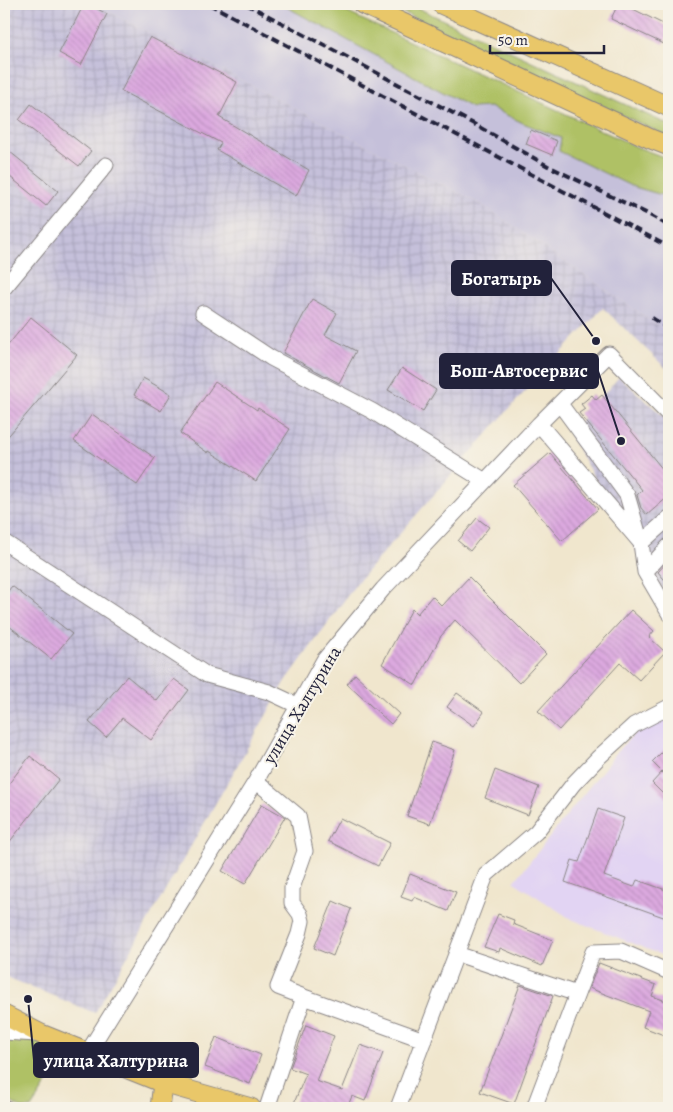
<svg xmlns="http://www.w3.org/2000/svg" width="673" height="1112" font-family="Alegreya,serif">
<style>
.built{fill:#e2d4f3}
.industrial{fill:url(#industrial-grid)}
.railway{fill:#c5c0da}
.grass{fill:#afc165;stroke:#687250}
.building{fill:url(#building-back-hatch)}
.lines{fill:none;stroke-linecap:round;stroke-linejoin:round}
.minor-casing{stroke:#898484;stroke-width:17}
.major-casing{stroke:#898484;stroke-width:21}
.minor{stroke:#fff;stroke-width:15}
.major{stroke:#e9c769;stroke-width:19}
.rail{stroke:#22223b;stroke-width:4;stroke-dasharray:8 4;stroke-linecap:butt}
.labels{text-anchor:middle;stroke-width:4;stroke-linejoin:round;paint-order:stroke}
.street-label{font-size:18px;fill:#22223b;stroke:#f7f3e8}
.leader{fill:none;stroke:#22223b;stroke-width:2}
.callout-dot{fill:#22223b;stroke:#f7f3e8;stroke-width:2}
.callout{fill:#22223b;stroke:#22223b;stroke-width:2}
.callout-label{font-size:19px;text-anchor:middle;font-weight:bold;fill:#fff}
</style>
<defs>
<pattern id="industrial-grid" width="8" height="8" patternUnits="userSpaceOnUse" patternTransform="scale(1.25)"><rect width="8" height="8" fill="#c5c0da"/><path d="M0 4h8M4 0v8" fill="none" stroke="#a9a5bc"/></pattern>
<pattern id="building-back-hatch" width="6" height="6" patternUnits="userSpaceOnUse" patternTransform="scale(1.25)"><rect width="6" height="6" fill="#dca9df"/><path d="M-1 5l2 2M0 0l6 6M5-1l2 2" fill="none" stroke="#bc91c0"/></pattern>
</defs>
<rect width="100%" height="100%" fill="#f7f3e8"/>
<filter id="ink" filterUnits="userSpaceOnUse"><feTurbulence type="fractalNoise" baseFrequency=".02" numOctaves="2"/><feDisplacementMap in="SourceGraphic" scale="10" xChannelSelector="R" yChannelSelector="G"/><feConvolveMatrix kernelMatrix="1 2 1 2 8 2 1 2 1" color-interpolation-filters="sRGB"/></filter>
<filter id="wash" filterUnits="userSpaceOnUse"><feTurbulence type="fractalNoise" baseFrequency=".0096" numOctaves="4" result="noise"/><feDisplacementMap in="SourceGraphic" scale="20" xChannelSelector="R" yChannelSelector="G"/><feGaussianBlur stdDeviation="1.12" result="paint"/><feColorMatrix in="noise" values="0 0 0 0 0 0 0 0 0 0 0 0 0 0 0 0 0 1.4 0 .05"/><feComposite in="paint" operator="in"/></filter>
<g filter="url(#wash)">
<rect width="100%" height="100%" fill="#f0e6cd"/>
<path class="built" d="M669,714V958L571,919L514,882L621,747L641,727Z"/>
<path class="industrial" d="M4,4H94L482,205L669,333V371L603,308L508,410L356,584L286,681L95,1013L4,976Z
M619,377L669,421V598L636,551L569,434Z"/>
<path class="railway" d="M94,4H281L472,108L490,107L523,123L562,138L559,151L631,186L669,197V333L482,205Z"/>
<path class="grass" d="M281,4H329L637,147L669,159V197L631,186L559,151L561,138L523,123L490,107L472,108Z
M385,4H409L669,125V137Z
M4,1028L66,1055L31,1108H21L4,1098Z"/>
<g id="blocks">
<path class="building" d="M84,4H88L107,14L81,65L59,53Z
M618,4H623L669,27V33L664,44L611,19Z
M150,37L237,82L219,117L309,170L296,196L217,150L221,143L121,91Z
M31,104L91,151L79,166L19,120Z
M531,130L557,141L552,155L526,144Z
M4,147L58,191L46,206L4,172Z
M312,299L337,313L325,335L356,351L339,383L283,353Z
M31,317L77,355L4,441V350Z
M402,368L436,390L423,411L388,390Z
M143,378L171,394L161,411L134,395Z
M215,382L257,410L258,408L290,429L256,481L209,451L208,453L180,433Z
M592,395L596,400L602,395L664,471L669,466V496L647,515L641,508L637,495L642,490L579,413L585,409L581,404Z
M92,414L155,458L137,485L74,441Z
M550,453L598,509L562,541L513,485Z
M477,518L489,527L470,551L458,541Z
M669,560V585L658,572Z
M469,577L546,654L519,683L455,620L441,636L415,685L382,664L412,609L417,614L432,596L442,606Z
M12,586L72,634L51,659L4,622V596Z
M631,610L654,631L649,637L665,652L639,680L620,663L559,730L538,711Z
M355,674L399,714L391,724L347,684Z
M127,676L157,701L174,679L189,690L151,740L122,718L106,737L89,722Z
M457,693L484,712L474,726L447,707Z
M432,742L455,750L430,824L407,816Z
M669,745V765L662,772L652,762Z
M30,756L59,779L4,849V790Z
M495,770L539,787L528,815L485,798Z
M662,772L669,779V800L652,783Z
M262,804L285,817L245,884L222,871Z
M598,809L624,818L604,876L634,887L637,880L669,891V919L565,882L572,860L579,862Z
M340,818L390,843L378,866L328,841Z
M410,874L456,892L448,911L414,897L412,901L401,897Z
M333,901L351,909L333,956L314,948Z
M498,914L514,920L513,924L553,940L542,966L500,948L499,952L484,947Z
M599,963L656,985L652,996L669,1002V1037L643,1027L649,1011L589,988Z
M520,985L553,996L514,1104L480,1092Z
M306,1025L334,1036L316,1081L342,1090L360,1045L383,1053L365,1101L352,1096L347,1108H309L294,1103L306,1074L290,1068Z
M216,1037L261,1055L250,1084L205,1067Z"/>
</g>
</g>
<g filter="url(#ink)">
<use href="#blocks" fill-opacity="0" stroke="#898484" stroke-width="1"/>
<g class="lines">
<defs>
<path id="minor" d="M4,288L106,165
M203,313L271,358L372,411L485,481
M560,404L627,495L641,543L645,572L669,613
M539,424L641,543L669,518
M4,542L207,675L269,692L299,706
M645,572L669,546
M256,781L298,816L305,851L292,888V903L300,914L302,921L299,934L278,987L304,997L267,1108
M457,954L577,994L534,1108
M577,994L593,952L621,951L669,972
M304,997L424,1040
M4,1032L37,1034
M88,1052L256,781L324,660L383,589L539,424L609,354L669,415
M4,1108H5
M398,1108L486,875L536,832L574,783L599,757L634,725L669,707"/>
<path id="major" d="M362,4L651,139L669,146
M441,4L669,107
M4,1015L41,1034L163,1083L251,1108
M160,1108L163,1083"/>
</defs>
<use href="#minor" class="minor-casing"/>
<use href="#major" class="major-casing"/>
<use href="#minor" class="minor"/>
<use href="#major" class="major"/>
<path class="rail" d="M209,4L669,247
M246,4L472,123L548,166L648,214L669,226
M652,318L669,329"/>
</g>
</g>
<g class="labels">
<g class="street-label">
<text transform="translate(302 705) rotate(-59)" y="6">улица Халтурина</text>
</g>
</g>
<path class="leader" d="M596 341L551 278M621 441L598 371M28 999L34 1060"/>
<g class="callout-dot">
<circle cx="596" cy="341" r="5"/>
<circle cx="621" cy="441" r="5"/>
<circle cx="28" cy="999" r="5"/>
</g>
<g class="callout">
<rect x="452" y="261" width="99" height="34" rx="5"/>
<rect x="440" y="354" width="158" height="34" rx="5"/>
<rect x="34" y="1043" width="164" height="34" rx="5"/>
</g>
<g class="callout-label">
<text x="501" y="285">Богатырь</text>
<text x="519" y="377">Бош-Автосервис</text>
<text x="116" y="1067">улица Халтурина</text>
</g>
<rect width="673" height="1112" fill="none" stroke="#f7f3e8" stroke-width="20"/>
<path d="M490 45v8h114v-8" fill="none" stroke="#22223b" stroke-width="2.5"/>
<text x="498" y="45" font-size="15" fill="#22223b" stroke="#f7f3e8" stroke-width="4" paint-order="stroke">50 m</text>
</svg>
